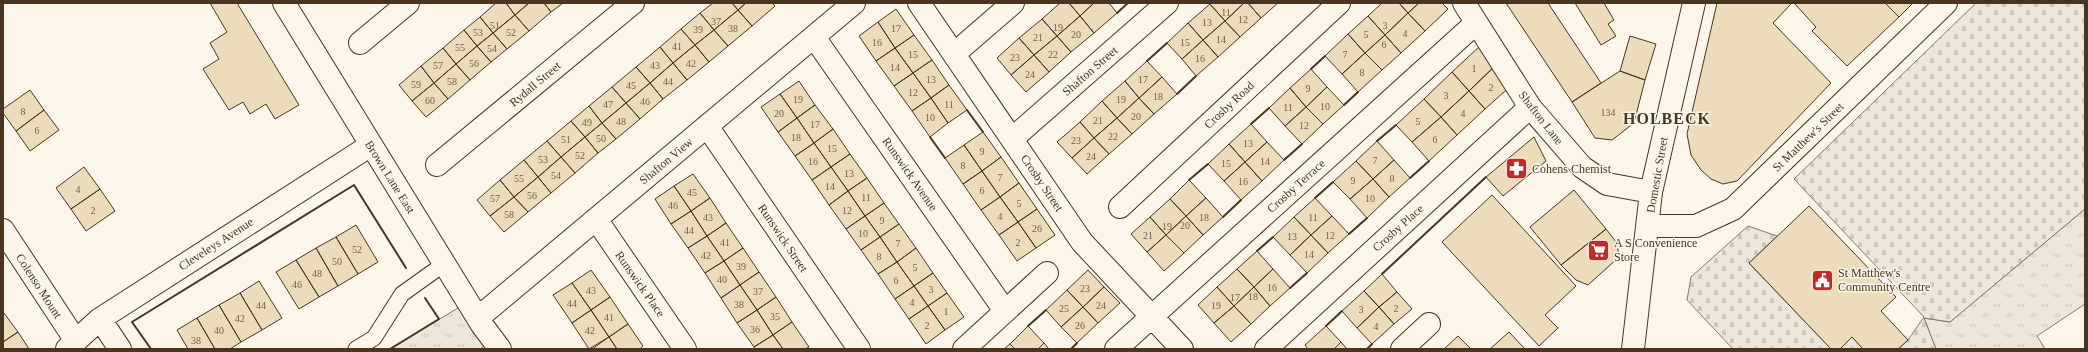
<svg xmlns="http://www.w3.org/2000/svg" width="2088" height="352" font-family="'Times New Roman',serif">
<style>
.grass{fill:url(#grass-tufts);stroke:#887966}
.cemetery{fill:url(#cemetery-stones);stroke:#887966}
.building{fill:#ecdcbc;stroke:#4a3520}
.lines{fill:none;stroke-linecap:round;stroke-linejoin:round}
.lane-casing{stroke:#4a3520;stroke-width:17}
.street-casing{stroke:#4a3520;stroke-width:24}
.secondary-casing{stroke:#4a3520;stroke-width:24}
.lane{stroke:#fbf6e9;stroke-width:15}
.street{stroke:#fbf6e9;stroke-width:22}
.secondary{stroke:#fbf6e9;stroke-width:22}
.wall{stroke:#4a3520;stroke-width:2}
.labels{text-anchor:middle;stroke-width:3;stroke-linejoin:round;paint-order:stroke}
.number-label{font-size:10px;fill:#725f47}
.street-label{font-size:12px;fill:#4a3520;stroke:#fbf6e9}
.poi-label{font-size:12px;fill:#4a3520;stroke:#fbf6e9;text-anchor:start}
.district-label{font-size:16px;font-weight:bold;letter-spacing:1px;fill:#4a3520;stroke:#fbf6e9}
</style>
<defs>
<pattern id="grass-tufts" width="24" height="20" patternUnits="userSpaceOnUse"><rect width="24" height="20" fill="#ede6d9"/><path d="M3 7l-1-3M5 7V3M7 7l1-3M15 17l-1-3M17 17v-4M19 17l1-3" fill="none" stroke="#cdc6ba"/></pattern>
<pattern id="cemetery-stones" width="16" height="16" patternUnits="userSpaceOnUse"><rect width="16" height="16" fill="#ede6d9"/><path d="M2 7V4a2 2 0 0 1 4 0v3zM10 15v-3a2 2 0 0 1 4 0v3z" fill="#cdc6ba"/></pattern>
</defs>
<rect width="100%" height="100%" fill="#fbf6e9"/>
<path class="grass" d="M2085,209V304L2037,336L2045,349H1936L1924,318L1950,322Z
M461,306L487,344L480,349H391Z"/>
<path class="cemetery" d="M1976,3H2085V209L1950,322L1924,318L1936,349H1898L1908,340L1924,317L1794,179Z
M1748,226L1777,236L1749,263L1831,349H1733L1687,300L1691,277Z
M1852,337L1863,349H1840Z"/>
<path class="building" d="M210,3H237L299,105L275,119L266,104L250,114L243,102L229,110L203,69L219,59L210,43L227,32Z
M496,3H506L515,15L493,33L480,17Z
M506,3H529L515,15Z
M529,3H544L551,12L529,31L515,15Z
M544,3H563L551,12Z
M713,3H732L738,10L714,30L700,13Z
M732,3H746L738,10Z
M746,3H772L775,6L752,26L738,10Z
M1060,3H1069L1080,16L1057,36L1042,19Z
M1069,3H1094L1080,16Z
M1094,3H1109L1117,13L1094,33L1080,16Z
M1211,3H1244L1225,21L1210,4Z
M1244,3H1248L1261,18L1240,37L1225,21Z
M1248,3H1278L1261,18Z
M1382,3H1399L1408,13L1385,35L1368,16Z
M1399,3H1419L1408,13Z
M1419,3H1442L1448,9L1425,31L1408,13Z
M1506,3H1548L1601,83L1572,102Z
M1575,3H1604L1614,20L1608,24L1616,36L1601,45Z
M1717,3H1792L1773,23L1831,83L1737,181L1723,184L1711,179L1701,170L1691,155L1687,134Z
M1794,3H1885L1899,17L1847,66L1812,31L1816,27Z
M1885,3H1913L1899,17Z
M1210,4L1225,21L1203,40L1188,23Z
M896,9L914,35L895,48L878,22Z
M738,10L752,26L728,46L714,30Z
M700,13L714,30L695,45L681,29Z
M1408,13L1425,31L1401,53L1385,35Z
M515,15L529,31L507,49L493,33Z
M1080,16L1094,33L1071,52L1057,36Z
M1368,16L1385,35L1365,53L1348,34Z
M480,17L493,33L477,46L464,30Z
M1042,19L1057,36L1034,55L1019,38Z
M1225,21L1240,37L1218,57L1203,40Z
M878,22L895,48L876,61L859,36Z
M1188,23L1203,40L1182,59L1167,43Z
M681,29L695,45L673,63L660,47Z
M464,30L477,46L456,64L443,48Z
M714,30L728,46L709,62L695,45Z
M493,33L507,49L491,62L477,46Z
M1348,34L1365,53L1342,74L1325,56Z
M914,35L932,60L913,73L895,48Z
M1385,35L1401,53L1382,70L1365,53Z
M1057,36L1071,52L1049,72L1034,55Z
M1630,36L1656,44L1645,80L1620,71Z
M1019,38L1034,55L1011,75L997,58Z
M1203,40L1218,57L1196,76L1182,59Z
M695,45L709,62L687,80L673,63Z
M477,46L491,62L470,80L456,64Z
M1480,46L1497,64L1469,91L1452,72Z
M660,47L673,63L650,83L636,67Z
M443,48L456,64L434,83L421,66Z
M895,48L913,73L894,86L876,61Z
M1365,53L1382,70L1358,92L1342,74Z
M1034,55L1049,72L1026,92L1011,75Z
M932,60L949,85L931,98L913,73Z
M1147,61L1162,77L1139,98L1125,81Z
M673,63L687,80L663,99L650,83Z
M456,64L470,80L448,99L434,83Z
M1497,64L1514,83L1485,109L1469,91Z
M421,66L434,83L412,101L399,85Z
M636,67L650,83L626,103L612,87Z
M1311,69L1327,87L1306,107L1290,88Z
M1620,71L1645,80L1634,123L1612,140L1595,138L1572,102Z
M1452,72L1469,91L1441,117L1424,99Z
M913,73L931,98L912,111L894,86Z
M1162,77L1177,94L1154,114L1139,98Z
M799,81L815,105L797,118L780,94Z
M1125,81L1139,98L1117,118L1102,101Z
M434,83L448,99L426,117L412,101Z
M650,83L663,99L640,119L626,103Z
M949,85L967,110L948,123L931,98Z
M612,87L626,103L602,123L589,106Z
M1327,87L1344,105L1323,124L1306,107Z
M1290,88L1306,107L1285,126L1269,108Z
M30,90L44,110L16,131L3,113V109Z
M1469,91L1485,109L1457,135L1441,117Z
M780,94L797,118L778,132L761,107Z
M931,98L948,123L930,137L912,111Z
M1139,98L1154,114L1132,134L1117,118Z
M1424,99L1441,117L1412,142L1396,125Z
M1102,101L1117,118L1094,138L1080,122Z
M626,103L640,119L616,139L602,123Z
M815,105L833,129L814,143L797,118Z
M589,106L602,123L585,137L571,121Z
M1306,107L1323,124L1302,144L1285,126Z
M44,110L59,130L30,151L16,131Z
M1441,117L1457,135L1429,161L1412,142Z
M797,118L814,143L795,156L778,132Z
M1117,118L1132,134L1109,154L1094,138Z
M571,121L585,137L561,157L547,141Z
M1080,122L1094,138L1072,158L1057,142Z
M602,123L616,139L598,153L585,137Z
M1251,124L1267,142L1245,162L1229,144Z
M833,129L850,154L831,167L814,143Z
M983,132L1001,157L982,171L964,145Z
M585,137L598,153L575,173L561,157Z
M1534,137L1546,161L1503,196L1486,177Z
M1094,138L1109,154L1087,174L1072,158Z
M547,141L561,157L538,177L524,160Z
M1377,141L1394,160L1373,179L1356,161Z
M1267,142L1284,160L1262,181L1245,162Z
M814,143L831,167L812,180L795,156Z
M1229,144L1245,162L1224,181L1208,164Z
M964,145L982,171L963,184L945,158Z
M850,154L867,178L848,191L831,167Z
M561,157L575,173L551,193L538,177Z
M1001,157L1019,183L1000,197L982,171Z
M524,160L538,177L514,197L500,180Z
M1394,160L1410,178L1389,197L1373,179Z
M1356,161L1373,179L1350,199L1333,182Z
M1245,162L1262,181L1241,200L1224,181Z
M84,167L100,189L71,209L56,188Z
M831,167L848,191L829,205L812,180Z
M982,171L1000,197L981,210L963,184Z
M693,174L710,198L691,211L674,186Z
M538,177L551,193L528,212L514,197Z
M867,178L884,203L865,216L848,191Z
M1373,179L1389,197L1367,218L1350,199Z
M500,180L514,197L490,216L477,200Z
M1189,180L1206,198L1186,216L1170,199Z
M1019,183L1037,209L1018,222L1000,197Z
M674,186L691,211L671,224L655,199Z
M100,189L115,211L86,231L71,209Z
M1574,190L1606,229L1561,265L1530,227Z
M848,191L865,216L846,229L829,205Z
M1492,195L1576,286L1545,315L1558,328L1539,346L1442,242Z
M514,197L528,212L504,232L490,216Z
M1000,197L1018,222L999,235L981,210Z
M710,198L726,223L707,236L691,211Z
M1206,198L1223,217L1203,235L1186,216Z
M1315,198L1332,216L1311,235L1294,217Z
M1170,199L1186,216L1166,235L1150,217Z
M884,203L899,224L880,237L865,216Z
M1809,206L1896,297L1881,311L1908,340L1898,349H1863L1852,337L1840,349H1831L1749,263Z
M1037,209L1055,235L1036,248L1018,222Z
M691,211L707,236L688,248L671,224Z
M865,216L880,237L861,250L846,229Z
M1186,216L1203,235L1184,253L1166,235Z
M1332,216L1349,234L1328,253L1311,235Z
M1150,217L1166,235L1147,252L1131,234Z
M1294,217L1311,235L1290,255L1273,237Z
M1018,222L1036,248L1017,261L999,235Z
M726,223L743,248L724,261L707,236Z
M899,224L916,248L897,262L880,237Z
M356,225L378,262L358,274L336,237Z
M1606,229L1617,243L1619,257L1588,285L1576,280L1561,265Z
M1166,235L1184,253L1164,271L1147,252Z
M1311,235L1328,253L1307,273L1290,255Z
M707,236L724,261L705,273L688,248Z
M336,237L358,274L338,286L316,248Z
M880,237L897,262L878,274L861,250Z
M316,248L338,286L319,297L296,260Z
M743,248L759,272L740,285L724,261Z
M916,248L933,273L914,286L897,262Z
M1257,251L1273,269L1254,287L1237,269Z
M296,260L319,297L299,309L276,272Z
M724,261L740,285L721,298L705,273Z
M897,262L914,286L895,299L878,274Z
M1237,269L1254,287L1234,306L1217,287Z
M1273,269L1290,288L1270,306L1254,287Z
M591,270L610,297L591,310L572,283Z
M1088,270L1104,287L1083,307L1067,290Z
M759,272L776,297L757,310L740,285Z
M933,273L947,293L928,306L914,286Z
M1382,274L1397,292L1379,307L1364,291Z
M259,281L282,318L262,330L240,293Z
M572,283L591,310L572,323L553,295Z
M740,285L757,310L737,323L721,298Z
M914,286L928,306L909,319L895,299Z
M1104,287L1120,303L1098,323L1083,307Z
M1217,287L1234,306L1214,323L1198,305Z
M1254,287L1270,306L1251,324L1234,306Z
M1067,290L1083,307L1061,327L1046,310Z
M1364,291L1379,307L1357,328L1342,311Z
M1397,292L1412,309L1394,324L1379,307Z
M240,293L262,330L241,342L219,305Z
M947,293L964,317L945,330L928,306Z
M610,297L628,324L609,337L591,310Z
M776,297L792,322L773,335L757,310Z
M219,305L241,342L230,349H215L197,318Z
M928,306L945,330L926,344L909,319Z
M1234,306L1251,324L1231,342L1214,323Z
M1083,307L1098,323L1077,343L1061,327Z
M1379,307L1394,324L1372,344L1357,328Z
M591,310L609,337L589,349L572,323Z
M757,310L773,335L754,347L737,323Z
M4,313L18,332L3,342V314Z
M197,318L215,349H188L177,330Z
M792,322L809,347L805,349H783L773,335Z
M628,324L643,346L640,349H617L609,337Z
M1028,326L1044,343L1038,349H1015L1010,344Z
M1326,326L1341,342L1334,349H1308L1305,345Z
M18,332L29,349H3V342Z
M1509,332L1525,349H1490Z
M773,335L783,349H755L754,347Z
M1458,336L1471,349H1444Z
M609,337L617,349H592Z
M1341,342L1347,349H1334Z
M1044,343L1049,349H1038Z
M1010,344L1015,349H1004Z"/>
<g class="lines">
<defs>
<path id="lane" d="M356,349L374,338L402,294L444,264"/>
<path id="street" d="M284,3L482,325L500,349
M919,3L1082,242L1182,349
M1464,3L1530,107L1582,167L1607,184L1651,192
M814,37L1005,311
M360,43L408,3
M954,54L1013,3
M707,126L859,349
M1012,139L1167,3
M437,165L633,3
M1120,207L1339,3
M596,219L685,349
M3,230L76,341
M478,318L854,3
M100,319L120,349
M67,349L100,319L371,145
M964,349L1047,273
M1116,349L1476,23
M1266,349L1530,107
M1402,349L1429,324"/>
<path id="secondary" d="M1648,226H1696L1733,209L1946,3
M1633,349L1651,192L1694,3"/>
</defs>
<use href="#lane" class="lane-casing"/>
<use href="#street" class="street-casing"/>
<use href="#secondary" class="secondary-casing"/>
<use href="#lane" class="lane"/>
<use href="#street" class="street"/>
<use href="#secondary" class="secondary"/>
<path class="wall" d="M1117,13L1128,3
M1147,61L1167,43
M1311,69L1325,56
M1177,94L1196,76
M1344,105L1358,92
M967,110L983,132
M1251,124L1269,108
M930,137L945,158
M1377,141L1396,125
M1284,160L1302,144
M1410,178L1429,161
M1189,180L1208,164
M1315,198L1333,182
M1223,217L1241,200
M1349,234L1367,218
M1257,251L1273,237
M1382,274L1486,177
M1290,288L1307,273
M1028,326L1046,310
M1326,326L1342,311
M151,349L132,322L354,185L406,268
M390,349L439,319L425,298
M1071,349L1077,343
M1367,349L1372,344"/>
</g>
<defs>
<symbol id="pharmacy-square" viewBox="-11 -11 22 22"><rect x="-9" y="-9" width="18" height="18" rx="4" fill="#c62828" stroke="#fbf6e9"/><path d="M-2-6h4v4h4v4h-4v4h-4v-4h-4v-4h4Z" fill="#fff"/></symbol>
<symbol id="supermarket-square" viewBox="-11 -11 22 22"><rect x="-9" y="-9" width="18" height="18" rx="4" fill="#c62828" stroke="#fbf6e9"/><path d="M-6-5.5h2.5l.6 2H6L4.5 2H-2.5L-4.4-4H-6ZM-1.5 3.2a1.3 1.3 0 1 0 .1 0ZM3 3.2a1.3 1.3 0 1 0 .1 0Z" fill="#fff"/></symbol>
<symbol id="civic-square" viewBox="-11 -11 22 22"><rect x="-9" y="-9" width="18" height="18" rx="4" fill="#c62828" stroke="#fbf6e9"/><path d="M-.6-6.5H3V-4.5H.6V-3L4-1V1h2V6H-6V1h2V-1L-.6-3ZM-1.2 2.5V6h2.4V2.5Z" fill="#fff"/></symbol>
</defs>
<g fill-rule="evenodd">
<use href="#pharmacy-square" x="1504" y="156" width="25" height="25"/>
<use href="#supermarket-square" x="1586" y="238" width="25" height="25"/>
<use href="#civic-square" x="1810" y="268" width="25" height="25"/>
</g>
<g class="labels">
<g class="number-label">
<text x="1226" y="16">11</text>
<text x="1243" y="23">12</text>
<text x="716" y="25">37</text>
<text x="1207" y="26">13</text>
<text x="495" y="29">51</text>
<text x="1385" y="29">3</text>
<text x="1058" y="31">19</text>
<text x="733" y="32">38</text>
<text x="896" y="32">17</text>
<text x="698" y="33">39</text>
<text x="478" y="36">53</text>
<text x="511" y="36">52</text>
<text x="1405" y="37">4</text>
<text x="1076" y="38">20</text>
<text x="1366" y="38">5</text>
<text x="1038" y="41">21</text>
<text x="1221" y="43">14</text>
<text x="877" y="46">16</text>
<text x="1185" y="46">15</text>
<text x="1384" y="48">6</text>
<text x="677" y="50">41</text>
<text x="460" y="51">55</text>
<text x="492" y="52">54</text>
<text x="913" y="58">15</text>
<text x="1053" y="58">22</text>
<text x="1345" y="58">7</text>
<text x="1015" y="61">23</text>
<text x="1200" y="62">16</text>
<text x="474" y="67">56</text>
<text x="691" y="67">42</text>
<text x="438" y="69">57</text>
<text x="655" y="69">43</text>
<text x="895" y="71">14</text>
<text x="1474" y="72">1</text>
<text x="1362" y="76">8</text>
<text x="1030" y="78">24</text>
<text x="931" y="83">13</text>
<text x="1143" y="83">17</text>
<text x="452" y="85">58</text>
<text x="668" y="85">44</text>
<text x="416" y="88">59</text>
<text x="631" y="89">45</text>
<text x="1491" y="91">2</text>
<text x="1308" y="92">9</text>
<text x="913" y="96">12</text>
<text x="1446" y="99">3</text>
<text x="1158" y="100">18</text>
<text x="798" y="103">19</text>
<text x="1121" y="103">19</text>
<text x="430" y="104">60</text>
<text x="645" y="105">46</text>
<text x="608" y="108">47</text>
<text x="949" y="108">11</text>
<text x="1325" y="110">10</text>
<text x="1288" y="111">11</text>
<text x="23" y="115">8</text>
<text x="1608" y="116">134</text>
<text x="779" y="117">20</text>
<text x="1463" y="117">4</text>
<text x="1136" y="120">20</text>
<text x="930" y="121">10</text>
<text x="1098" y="124">21</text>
<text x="621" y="125">48</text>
<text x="1418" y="125">5</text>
<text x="587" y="126">49</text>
<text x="815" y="128">17</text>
<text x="1304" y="129">12</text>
<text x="37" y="134">6</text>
<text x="1113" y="140">22</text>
<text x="796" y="141">18</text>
<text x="601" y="142">50</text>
<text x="566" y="143">51</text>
<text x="1435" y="143">6</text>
<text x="1076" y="144">23</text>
<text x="1248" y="147">13</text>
<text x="832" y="152">15</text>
<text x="982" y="155">9</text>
<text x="580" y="159">52</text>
<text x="1091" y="160">24</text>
<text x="543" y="163">53</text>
<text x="1375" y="164">7</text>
<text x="813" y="165">16</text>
<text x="1265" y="165">14</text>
<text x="1226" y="167">15</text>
<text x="963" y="169">8</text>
<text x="849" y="177">13</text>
<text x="556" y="179">54</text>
<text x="1000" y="181">7</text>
<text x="519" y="182">55</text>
<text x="1392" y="182">8</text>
<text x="1353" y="184">9</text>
<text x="1243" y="185">16</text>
<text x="830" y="190">14</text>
<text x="78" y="193">4</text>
<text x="982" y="194">6</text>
<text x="692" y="196">45</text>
<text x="532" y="199">56</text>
<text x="866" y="201">11</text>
<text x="495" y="202">57</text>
<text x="1370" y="202">10</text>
<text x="1019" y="207">5</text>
<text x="673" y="209">46</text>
<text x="93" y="214">2</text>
<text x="847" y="214">12</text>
<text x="509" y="218">58</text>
<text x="1000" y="220">4</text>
<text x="708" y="221">43</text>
<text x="1204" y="221">18</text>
<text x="1313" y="221">11</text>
<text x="882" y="224">9</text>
<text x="1185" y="229">20</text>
<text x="1167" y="230">19</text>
<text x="1037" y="232">26</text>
<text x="689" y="234">44</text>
<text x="863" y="237">10</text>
<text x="1148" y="239">21</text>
<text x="1330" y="239">12</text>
<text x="1292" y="240">13</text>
<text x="725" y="246">41</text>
<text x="1018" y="246">2</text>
<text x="898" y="247">7</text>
<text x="357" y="253">52</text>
<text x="1309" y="258">14</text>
<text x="706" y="259">42</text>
<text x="879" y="260">8</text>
<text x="337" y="265">50</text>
<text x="741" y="270">39</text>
<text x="915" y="271">5</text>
<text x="317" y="277">48</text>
<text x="722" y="283">40</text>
<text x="896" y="284">6</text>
<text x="297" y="288">46</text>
<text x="1272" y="291">16</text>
<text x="1085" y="292">23</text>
<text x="931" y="293">3</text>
<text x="591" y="294">43</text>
<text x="758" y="295">37</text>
<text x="1253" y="300">18</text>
<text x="1235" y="301">17</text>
<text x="912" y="306">4</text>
<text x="572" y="307">44</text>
<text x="739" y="308">38</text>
<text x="261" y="309">44</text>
<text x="1101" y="309">24</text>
<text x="1216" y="309">19</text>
<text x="1064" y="312">25</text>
<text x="1396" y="312">2</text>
<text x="1361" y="313">3</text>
<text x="946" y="315">1</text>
<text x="775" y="320">35</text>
<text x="609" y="321">41</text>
<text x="240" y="322">42</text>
<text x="927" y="329">2</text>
<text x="1080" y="329">26</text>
<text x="1376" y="330">4</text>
<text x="755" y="333">36</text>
<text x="219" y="334">40</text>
<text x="590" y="334">42</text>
<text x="196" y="344">38</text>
</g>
<g class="street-label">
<text transform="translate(1090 71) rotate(-41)" y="4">Shafton Street</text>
<text transform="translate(535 84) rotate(-40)" y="4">Rydall Street</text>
<text transform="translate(1229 105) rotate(-43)" y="4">Crosby Road</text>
<text transform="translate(1541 118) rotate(52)" y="4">Shafton Lane</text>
<text transform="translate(1808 137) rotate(-44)" y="4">St Matthew's Street</text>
<text transform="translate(666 161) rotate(-40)" y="4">Shafton View</text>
<text transform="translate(910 174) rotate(55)" y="4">Runswick Avenue</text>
<text transform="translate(1657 175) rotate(-80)" y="4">Domestic Street</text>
<text transform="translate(390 177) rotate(58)" y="4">Brown Lane East</text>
<text transform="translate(1042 183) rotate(56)" y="4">Crosby Street</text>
<text transform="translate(1296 186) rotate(-42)" y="4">Crosby Terrace</text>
<text transform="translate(1398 228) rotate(-42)" y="4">Crosby Place</text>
<text transform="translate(783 238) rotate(56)" y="4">Runswick Street</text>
<text transform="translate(216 244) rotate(-33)" y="4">Cleveleys Avenue</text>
<text transform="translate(640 284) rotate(55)" y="4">Runswick Place</text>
<text transform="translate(39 286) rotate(57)" y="4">Colenso Mount</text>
</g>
<g class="poi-label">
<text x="1532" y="173">Cohens Chemist</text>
<text x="1614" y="247">A S Convenience<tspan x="1614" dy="14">Store</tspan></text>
<text x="1838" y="277">St Matthew's<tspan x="1838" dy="14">Community Centre</tspan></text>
</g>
<g class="district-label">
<text x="1667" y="124">HOLBECK</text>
</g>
</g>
<rect width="2088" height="352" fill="none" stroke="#4a3520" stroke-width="8"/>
</svg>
